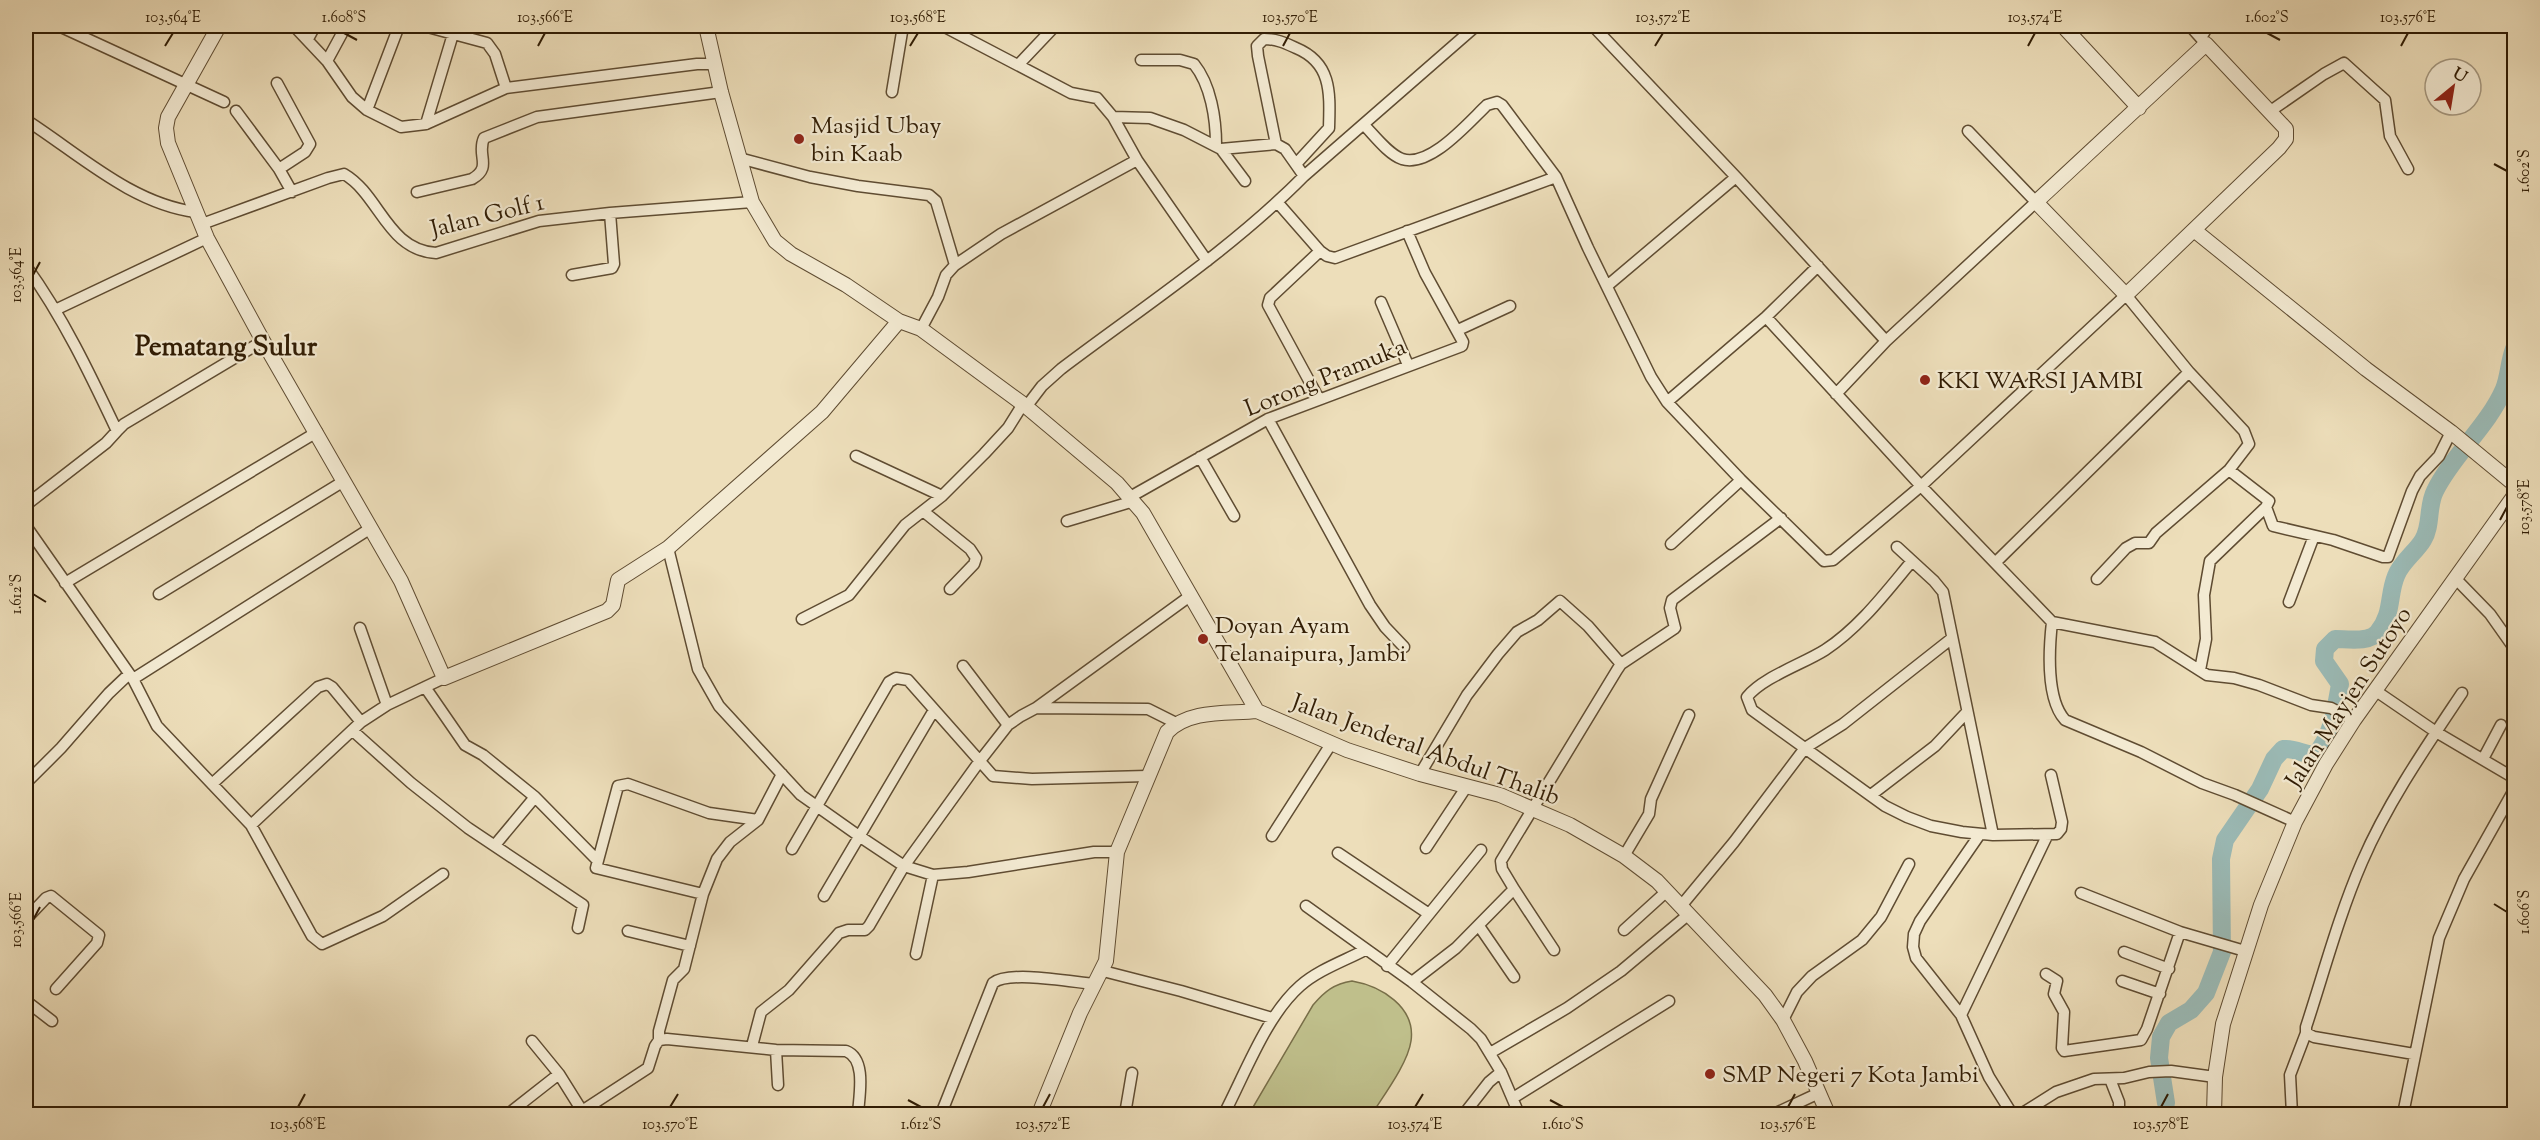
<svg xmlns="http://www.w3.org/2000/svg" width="2540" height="1140" font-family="'Sorts Mill Goudy',serif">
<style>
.green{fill:#bfbf8b;stroke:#786e48;stroke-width:1.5}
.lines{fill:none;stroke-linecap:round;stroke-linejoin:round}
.river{stroke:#9bbbb7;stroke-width:18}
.minor-casing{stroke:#5f4c32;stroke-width:13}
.tertiary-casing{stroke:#5f4c32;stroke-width:16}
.minor{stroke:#f3ead2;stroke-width:10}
.tertiary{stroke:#f3ead2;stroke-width:14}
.ticks{fill:none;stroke:#301c04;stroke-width:2}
.poi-dot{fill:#8f2418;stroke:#f3ead2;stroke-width:2}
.labels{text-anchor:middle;stroke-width:4.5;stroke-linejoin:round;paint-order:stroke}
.poi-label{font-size:24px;fill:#301c04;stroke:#f3ead2;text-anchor:start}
.street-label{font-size:24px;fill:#301c04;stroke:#f3ead2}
.quarter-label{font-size:27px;font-weight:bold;fill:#301c04;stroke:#f3ead2}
.neatline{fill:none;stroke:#301c04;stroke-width:2}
.ticks-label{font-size:15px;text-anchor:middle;fill:#301c04}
</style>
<rect width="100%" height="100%" fill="#eddeba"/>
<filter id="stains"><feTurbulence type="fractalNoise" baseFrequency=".00333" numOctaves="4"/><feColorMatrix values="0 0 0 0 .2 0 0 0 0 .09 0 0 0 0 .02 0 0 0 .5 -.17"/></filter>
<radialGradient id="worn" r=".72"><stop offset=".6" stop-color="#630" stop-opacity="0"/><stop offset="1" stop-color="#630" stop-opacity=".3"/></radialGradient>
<path class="green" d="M1352,981C1381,986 1416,1007 1411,1041C1408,1063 1384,1095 1372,1114H1249L1313,1005C1325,991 1334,984 1352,981Z"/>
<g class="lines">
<path class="river" d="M2166,1103L2159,1058L2161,1037L2169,1023L2191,1010L2206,993L2222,952L2221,859L2225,840L2260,789L2274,759L2283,749C2296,748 2304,755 2315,755C2332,737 2336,707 2340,684L2324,661L2325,649L2335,639C2347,639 2370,643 2378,632C2393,614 2388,595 2396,576C2401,562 2416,552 2423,540C2432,525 2427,507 2435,491C2452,456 2488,426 2504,389C2509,377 2509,362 2514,349"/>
<defs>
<path id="minor" d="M59,26L224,102
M294,26L327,61L352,97L367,110L401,127L426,124L506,88L697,64H714
M424,26L487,43L495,54L506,88
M943,26L1071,93L1097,98L1113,117L1150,118L1184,130L1221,149L1276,144L1285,149L1304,176
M1593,26L1736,177L1886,341L2036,202L1968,131
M2190,26L2206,44
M706,29L720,26
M2201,38L2208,26
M308,39L315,26
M1141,60H1180L1194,64C1211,85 1216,119 1216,145
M327,61L346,26
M1019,64L1055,26
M277,83L310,144L305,152L279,169
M892,92L903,26
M367,110L399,26
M236,111L279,169L292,192
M2269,112L2324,74L2344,63L2385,100L2390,136L2408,169
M1113,117L1137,160L1207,261
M26,120C79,154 132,204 196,212
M426,124L453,34
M1364,125C1374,135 1388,154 1402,159C1430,168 1468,123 1487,105L1497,102L1502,105L1556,177L1588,248L1651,377L1667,402L1741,480L1824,561L1833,560L1921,486L2126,295L2189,372L2244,431L2249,444L2229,470L2156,533L2149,543H2135L2126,548L2097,579
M1276,144L1258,56L1257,46L1264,39C1277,39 1285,43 1296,48C1332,63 1330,93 1329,128L1296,164
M1221,149L1245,181
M739,158L810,177L858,186L929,195L936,201L955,265
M417,192L472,179C493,167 476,155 484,138L537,117L721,92
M1278,203L1320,251L1327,256L1335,258L1556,177
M202,224L328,178L344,174C380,195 387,250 436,253L539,221L610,213L752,202
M26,266C63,317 90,374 117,431L106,443L26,505
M572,275L612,268L614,264L610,213
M1607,286L1736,177
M1381,302L1408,365
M55,310L207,238
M1766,317L1921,486L2052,622L2155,642L2207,675L2234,678L2259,685L2311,705L2331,708L2354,720
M921,329L938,297L946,275L955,265L1001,234L1137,160
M1458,330L1510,306
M1836,394L1886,341
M1319,399L1268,305L1270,298L1320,251
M1667,402L1766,317L1818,266
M1026,407L1042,386L1061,369C1143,307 1232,249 1304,176L1476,26
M1268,419L1370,605L1385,627L1404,647
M117,431L124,424L263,341
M856,456L942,496
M1200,457L1234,516
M1130,497L1268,419L1462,346L1463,342L1425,273L1407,231
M2266,507L2273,526L2333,540L2383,557H2388L2412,491L2420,476L2439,456L2451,432
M923,511L970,549L976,558L974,564L950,589
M1067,521L1134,501
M26,526L133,679L157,726L251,825
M1671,544L1741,480
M1897,547L1934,581L1943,592L1993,835
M668,548L698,669L719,706L801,795L859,836L904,866L933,875L968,872L1094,852H1117
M1912,561C1886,592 1860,627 1825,650C1803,664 1763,677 1747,697L1752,710L1885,806L1907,817L1931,826L1962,832L1993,835L2057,834L2061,829L2062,822L2051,775
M1996,562L2189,372
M2455,578L2490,614L2514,648
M65,583L317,432
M159,594L344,481
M2289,602L2314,536
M802,619L849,595L905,525L942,496L984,454L1008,428L1023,404
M2052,622C2049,649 2046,699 2065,720L2141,752L2202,783L2235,795L2295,822
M360,628L387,705
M963,666L1008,725
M2200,670L2206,639L2204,595L2210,561L2266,507L2269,501L2229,470
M133,679L371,528
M425,687L465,745L483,755L535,797L597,860
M2376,691L2436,732L2514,778
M1036,708L1190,596
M353,731L411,783L468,828L583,905L578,928
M2483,759L2501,725
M1420,774L1467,695L1498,654L1517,632L1538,620L1560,601L1588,626L1621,664
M26,783L61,748L109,693L129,674
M212,784L318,687L327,684L332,687L361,722
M1871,795L1935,746L1967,712
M1980,834L1920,921L1914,934L1913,947L1916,958L1961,1015L1989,1077L2012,1114
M1272,836L1331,744
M495,845L535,797
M1426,848L1467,786
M792,849L889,682L896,678L908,680L993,776L1032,779L1147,776
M1338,853L1429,914
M1624,856L1649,814L1651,799L1689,715
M443,874L383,916L322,944L312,936L251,825L361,722L387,705L444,678
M1514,889L1554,950
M2081,893L2180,932L2245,951
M703,894L596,868L618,786L628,784L709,813L758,820
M824,896L934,710
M1306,906L1412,982L1471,1029L1481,1039L1501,1072
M1681,906L1734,842L1805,748L1843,724L1951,639
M26,919L46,898L51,896L99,935L97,943L56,989
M1479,926L1514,977
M1624,930L1667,891
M628,931L690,946
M2124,952L2169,969
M916,954L933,875
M1387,966L1481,850
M1103,971L1181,991L1272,1018
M2046,974L2057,981L2054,994L2064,1012L2062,1048L2064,1051L2141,1040L2147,1029L2180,932
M2122,981L2160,994
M1412,982L1456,948L1514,889L1502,869L1501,861L1617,670L1621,664L1675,628L1670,608L1672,600L1781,518
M26,1001L52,1021
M1961,1015L2047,836
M1783,1020L1797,992L1812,976L1862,940L1881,917L1909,864
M659,1040V1031L673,980L684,969L703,894L717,859L730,842L758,820L782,774
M532,1041L559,1074L584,1114
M752,1046L761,1012L789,990L839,933L848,930H865L869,926L904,866L979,762L1008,725L1021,716L1036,708L1148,709L1176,723
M776,1050L778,1085
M1490,1053L1567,1008L1621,971L1689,914
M2414,1054L2314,1037L2306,1033V1027C2324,972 2339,915 2362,862C2388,802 2426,747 2462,693
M2110,1079L2119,1102V1114
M1513,1098L1669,1001
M582,1111L648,1068L655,1046L659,1040L667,1039L776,1050L846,1051C867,1059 859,1096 858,1114
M508,1114L559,1074
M941,1114L993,983C1009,970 1072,982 1094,984
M1125,1114L1132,1073
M1224,1114C1245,1074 1266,1016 1300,986C1318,970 1344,961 1365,950
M1464,1114L1489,1082L1501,1072L1519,1114
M1774,1114L1819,1093
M2021,1114L2056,1092L2094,1079L2124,1078L2149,1072L2171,1071L2215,1077
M2292,1114L2290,1075L2306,1033
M2403,1114L2439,938L2464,879L2514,790"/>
<path id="tertiary" d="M219,26L168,117L166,128L168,143L207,238L263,341L401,581L444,678L607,611L613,605L618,580L668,548L822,412L899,321
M706,26L721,92L752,202L775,241L791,254L846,285L899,321L921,329L1023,404L1117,483L1143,513L1257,711L1347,750L1420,774L1500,795L1570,825L1624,856L1657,881L1765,995L1783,1020L1805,1061L1828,1114
M2063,26L2139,108
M2206,44L2286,129V139L2279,148L2126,295L2036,202Z
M2194,230L2366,369L2451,432L2514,484
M1039,1114L1080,1013L1106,961L1117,852L1167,732C1190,709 1227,714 1257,711
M2214,1114L2215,1077L2223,1024L2261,905L2295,822L2326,764L2354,720L2514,496"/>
</defs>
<use href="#minor" class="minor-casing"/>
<use href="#tertiary" class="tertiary-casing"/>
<use href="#minor" class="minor"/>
<use href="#tertiary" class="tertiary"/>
</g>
<path class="ticks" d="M344,33L357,40M2267,33L2280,40M165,46L173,33M538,46L545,33M910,46L918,33M1283,46L1290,33M1655,46L1663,33M2028,46L2035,33M2401,46L2408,33M2494,164L2507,171M33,275L40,262M2500,520L2507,507M33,594L46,602M2494,904L2507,912M33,920L40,907M908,1100L921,1107M1550,1100L1563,1107M298,1107L305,1094M670,1107L678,1094M1043,1107L1050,1094M1415,1107L1423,1094M1788,1107L1795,1094M2161,1107L2168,1094"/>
<g class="poi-dot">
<circle cx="799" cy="139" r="6"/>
<circle cx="1925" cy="380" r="6"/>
<circle cx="1203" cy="639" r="6"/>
<circle cx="1710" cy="1074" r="6"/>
</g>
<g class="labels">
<g class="poi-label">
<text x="811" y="133">Masjid Ubay<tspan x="811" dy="28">bin Kaab</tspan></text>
<text x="1937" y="388">KKI WARSI JAMBI</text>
<text x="1215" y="633">Doyan Ayam<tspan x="1215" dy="28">Telanaipura, Jambi</tspan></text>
<text x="1722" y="1082">SMP Negeri 7 Kota Jambi</text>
</g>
<g class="street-label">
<text transform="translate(487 215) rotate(-14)" y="8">Jalan Golf 1</text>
<text transform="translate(1325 377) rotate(-22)" y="8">Lorong Pramuka</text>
<text transform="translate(2348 697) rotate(-57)" y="8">Jalan Mayjen Sutoyo</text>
<text transform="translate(1426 749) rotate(20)" y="8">Jalan Jenderal Abdul Thalib</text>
</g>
<g class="quarter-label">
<text x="226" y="355">Pematang Sulur</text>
</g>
</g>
<rect width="2540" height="1140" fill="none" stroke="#eddeba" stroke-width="66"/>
<g transform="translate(2453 87) rotate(30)"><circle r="28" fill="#f3ead2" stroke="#a59880" stroke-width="1.5"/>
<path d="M0-4.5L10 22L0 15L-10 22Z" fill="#8f2418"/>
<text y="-9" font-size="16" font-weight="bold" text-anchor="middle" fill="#301c04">U</text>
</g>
<rect x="33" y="33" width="2474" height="1074" class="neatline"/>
<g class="ticks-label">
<text x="173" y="22">103.564°E</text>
<text x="344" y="22">1.608°S</text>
<text x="545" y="22">103.566°E</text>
<text x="918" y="22">103.568°E</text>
<text x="1290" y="22">103.570°E</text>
<text x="1663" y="22">103.572°E</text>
<text x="2035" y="22">103.574°E</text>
<text x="2267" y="22">1.602°S</text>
<text x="2408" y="22">103.576°E</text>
<text transform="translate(2524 171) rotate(-90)" y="5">1.602°S</text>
<text transform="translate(16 275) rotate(-90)" y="5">103.564°E</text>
<text transform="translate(2524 507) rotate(-90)" y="5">103.578°E</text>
<text transform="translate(16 594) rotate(-90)" y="5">1.612°S</text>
<text transform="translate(2524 912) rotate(-90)" y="5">1.606°S</text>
<text transform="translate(16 920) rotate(-90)" y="5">103.566°E</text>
<text x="298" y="1129">103.568°E</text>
<text x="670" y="1129">103.570°E</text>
<text x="921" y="1129">1.612°S</text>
<text x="1043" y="1129">103.572°E</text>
<text x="1415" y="1129">103.574°E</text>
<text x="1563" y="1129">1.610°S</text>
<text x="1788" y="1129">103.576°E</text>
<text x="2161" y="1129">103.578°E</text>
</g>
<rect width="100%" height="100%" filter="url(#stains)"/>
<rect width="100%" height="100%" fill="url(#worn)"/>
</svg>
